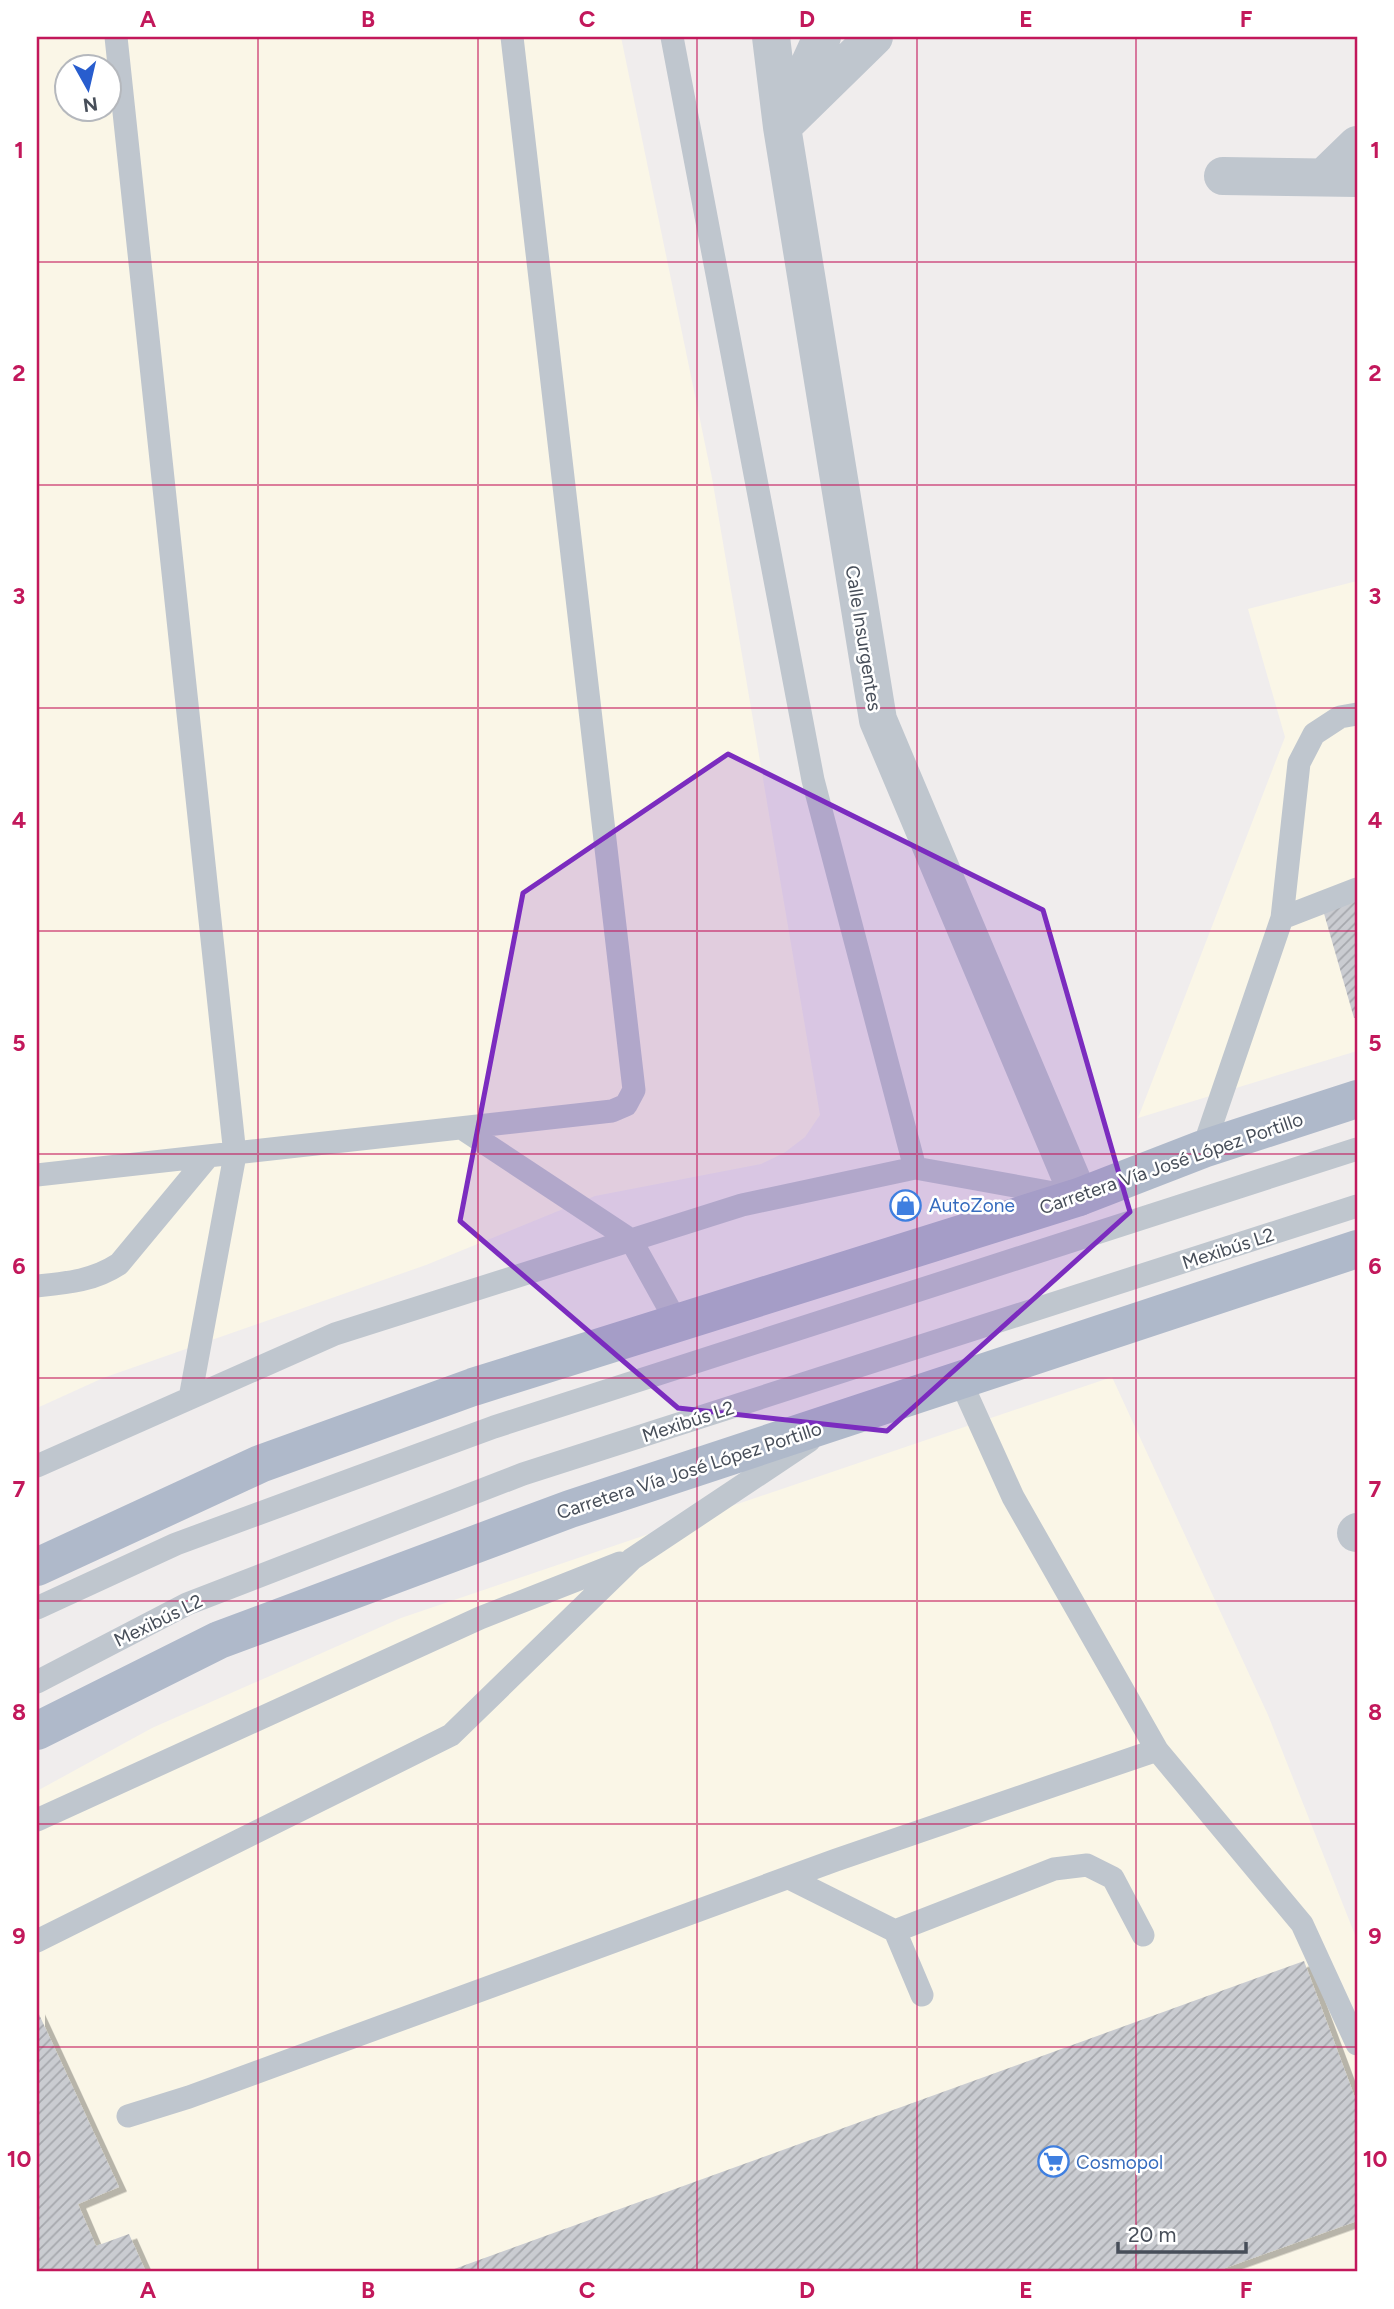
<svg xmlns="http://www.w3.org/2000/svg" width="1394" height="2309" font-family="Figtree,sans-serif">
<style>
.commercial{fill:#faf6e7;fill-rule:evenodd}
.building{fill:url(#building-hatch);filter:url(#shadow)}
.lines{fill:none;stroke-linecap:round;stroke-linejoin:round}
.service{stroke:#bfc6ce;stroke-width:23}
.minor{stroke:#bfc6ce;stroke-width:38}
.primary{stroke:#afb9ca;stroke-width:38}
.marked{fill:#7b2cbf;fill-opacity:0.2;stroke:#7b2cbf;stroke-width:5;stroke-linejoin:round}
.grid{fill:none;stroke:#c2185b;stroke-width:2;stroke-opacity:0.55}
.labels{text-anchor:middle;stroke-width:5;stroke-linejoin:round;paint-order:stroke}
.street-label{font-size:19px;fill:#474e59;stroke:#fff}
.shop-label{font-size:19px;fill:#366cbe;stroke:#fff;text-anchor:start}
.neatline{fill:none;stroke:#c2185b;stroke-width:2.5}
.grid-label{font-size:23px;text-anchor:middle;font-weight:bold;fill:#c2185b}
</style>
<defs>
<pattern id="building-hatch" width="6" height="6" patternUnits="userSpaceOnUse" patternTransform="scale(1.75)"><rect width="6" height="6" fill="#caccd1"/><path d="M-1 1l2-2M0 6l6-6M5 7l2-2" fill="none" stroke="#a6a8ad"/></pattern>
<filter id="shadow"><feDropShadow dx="8" dy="4.5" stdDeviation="0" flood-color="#0004"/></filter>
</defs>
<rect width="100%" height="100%" fill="#f0eded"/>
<path class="commercial" d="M37,37H621L712,478L820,1115L805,1137L784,1153L761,1164L595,1196L426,1265L103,1378L37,1408ZM66,66H108V108H66Z
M1357,581V1051L1138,1118L1285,737L1248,609Z
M1112,1377L1268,1715L1357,1940V2272H37V1791L152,1728L401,1618Z"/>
<path class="building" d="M1357,900V1017L1354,1018L1323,910Z
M1304,1961L1357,2103V2221L1214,2272H446Z
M37,2010L119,2187L78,2204L96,2246L129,2234L146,2272H37Z"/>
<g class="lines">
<path class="service" d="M116,37L235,1155L190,1398
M672,37L813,780L915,1168
M1282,918L1357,889
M463,1129L631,1240L676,1321
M1203,1149L1282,918L1299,763L1314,734L1340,717L1357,714
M37,1175L612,1111L626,1105L634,1090L512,37
M37,1286C67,1283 93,1281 119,1264L207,1158
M961,1382L1013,1497L1157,1750L1302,1924L1357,2044
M37,1466L335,1334L742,1205L915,1168L1065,1195
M37,1608L176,1544L494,1427L1357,1149
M37,1682L187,1604L523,1474L1357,1206
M37,1820L480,1618L620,1563
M789,1878L895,1931L1054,1869L1087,1865L1113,1878L1143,1935
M895,1931L922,1995
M37,1941L451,1735L632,1559L809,1441
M128,2116L189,2097L836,1860L1157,1750"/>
<path class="minor" d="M771,37L782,127L878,720L1079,1197
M789,109L822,37
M782,127L874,37
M1223,176L1357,178
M1324,177L1357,145
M1356,1533L1357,1532"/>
<path class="primary" d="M37,1567L260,1464L473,1387L1079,1197L1203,1149L1357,1099
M37,1731L219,1640L570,1509L1357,1249"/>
</g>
<path class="marked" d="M728,754L1043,910L1130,1212L887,1431L678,1408L460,1221L523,893Z"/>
<path class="grid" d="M258,37V2272M478,37V2272M697,37V2272M917,37V2272M1136,37V2272M37,262H1357M37,485H1357M37,708H1357M37,931H1357M37,1154H1357M37,1378H1357M37,1601H1357M37,1824H1357M37,2047H1357"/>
<defs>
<symbol id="shop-ring" viewBox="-11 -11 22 22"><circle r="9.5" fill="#fff" stroke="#3f7fe0" stroke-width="1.5"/><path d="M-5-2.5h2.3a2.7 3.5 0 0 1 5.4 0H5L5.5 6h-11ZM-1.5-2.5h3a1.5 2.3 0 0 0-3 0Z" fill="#3f7fe0"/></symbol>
<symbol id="supermarket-ring" viewBox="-11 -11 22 22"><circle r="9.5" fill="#fff" stroke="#3f7fe0" stroke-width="1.5"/><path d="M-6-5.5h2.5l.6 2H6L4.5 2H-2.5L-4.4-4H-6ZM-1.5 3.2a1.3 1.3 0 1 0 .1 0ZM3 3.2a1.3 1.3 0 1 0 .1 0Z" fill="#3f7fe0"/></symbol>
</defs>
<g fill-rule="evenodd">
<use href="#shop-ring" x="888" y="1188" width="35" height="35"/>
<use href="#supermarket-ring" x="1036" y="2144" width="35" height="35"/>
</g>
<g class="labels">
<g class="street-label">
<text transform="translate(864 638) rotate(81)" y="7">Calle Insurgentes</text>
<text transform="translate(1171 1163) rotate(-19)" y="7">Carretera Vía José López Portillo</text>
<text transform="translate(1228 1248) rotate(-18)" y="7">Mexibús L2</text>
<text transform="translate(688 1421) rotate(-18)" y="7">Mexibús L2</text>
<text transform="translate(689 1470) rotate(-18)" y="7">Carretera Vía José López Portillo</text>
<text transform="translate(158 1620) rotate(-26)" y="7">Mexibús L2</text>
</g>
<g class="shop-label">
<text x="929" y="1212">AutoZone</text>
<text x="1076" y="2169">Cosmopol</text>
</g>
</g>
<rect width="1394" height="2309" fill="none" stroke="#ffffff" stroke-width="77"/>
<g transform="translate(88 88) rotate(172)"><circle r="33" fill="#ffffff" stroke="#b5b8bd" stroke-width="2"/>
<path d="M0-5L12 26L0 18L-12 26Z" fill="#285dce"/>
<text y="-10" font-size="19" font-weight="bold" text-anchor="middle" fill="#474e59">N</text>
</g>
<path d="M1118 2242v10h128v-10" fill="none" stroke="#474e59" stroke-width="3.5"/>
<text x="1128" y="2242" font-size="21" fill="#474e59" stroke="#ffffff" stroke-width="5" paint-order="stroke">20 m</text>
<rect x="38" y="38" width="1318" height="2232" class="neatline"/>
<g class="grid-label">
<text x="148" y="27">A</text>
<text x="368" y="27">B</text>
<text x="587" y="27">C</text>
<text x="807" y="27">D</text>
<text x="1026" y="27">E</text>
<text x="1246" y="27">F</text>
<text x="19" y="158">1</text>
<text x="1375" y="158">1</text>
<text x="19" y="381">2</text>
<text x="1375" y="381">2</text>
<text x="19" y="604">3</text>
<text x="1375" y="604">3</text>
<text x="19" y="828">4</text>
<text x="1375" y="828">4</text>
<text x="19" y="1051">5</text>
<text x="1375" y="1051">5</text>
<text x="19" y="1274">6</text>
<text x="1375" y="1274">6</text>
<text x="19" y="1497">7</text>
<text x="1375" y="1497">7</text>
<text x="19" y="1720">8</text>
<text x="1375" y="1720">8</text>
<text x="19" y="1944">9</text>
<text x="1375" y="1944">9</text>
<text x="19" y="2167">10</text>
<text x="1375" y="2167">10</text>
<text x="148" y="2298">A</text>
<text x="368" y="2298">B</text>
<text x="587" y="2298">C</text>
<text x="807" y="2298">D</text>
<text x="1026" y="2298">E</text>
<text x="1246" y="2298">F</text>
</g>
</svg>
